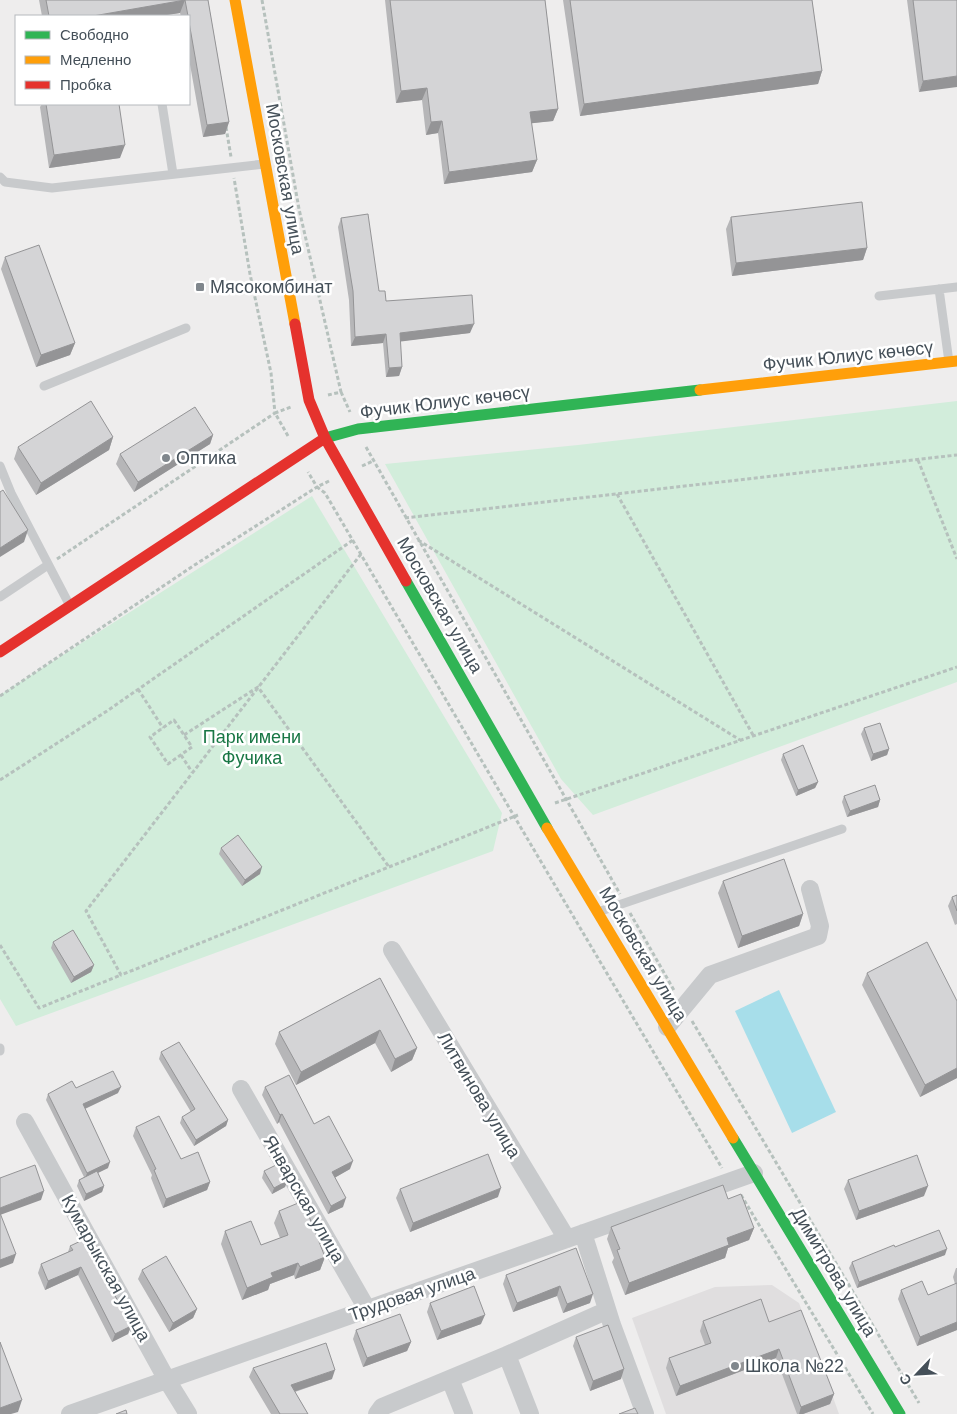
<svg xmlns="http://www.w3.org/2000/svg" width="957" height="1414" font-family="Helvetica,sans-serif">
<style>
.education{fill:#e0dedf}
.green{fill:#d2eddb}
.water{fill:#a7deea}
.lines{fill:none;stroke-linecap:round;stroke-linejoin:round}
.path{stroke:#b6c1bd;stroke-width:3;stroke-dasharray:4 2.5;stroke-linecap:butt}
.lane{stroke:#c8cacc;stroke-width:9}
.street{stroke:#c8cacc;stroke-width:18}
.fast{stroke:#30b455;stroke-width:11}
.slow{stroke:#ff9f0a;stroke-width:11}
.jam{stroke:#e5322d;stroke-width:11}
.wall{fill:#b6b6b8}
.shaded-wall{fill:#949496}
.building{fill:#d4d4d6;stroke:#949496}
.poi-dot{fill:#80878d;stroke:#fff;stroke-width:2}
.labels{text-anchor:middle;stroke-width:5;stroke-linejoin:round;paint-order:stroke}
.street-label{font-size:18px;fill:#455059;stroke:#fff}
.poi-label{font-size:18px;fill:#455059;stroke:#fff;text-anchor:start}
.park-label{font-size:18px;fill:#197745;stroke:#fff}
</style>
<rect width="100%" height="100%" fill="#eeeded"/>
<path class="education" d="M772,1285L799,1303L839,1414H666L632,1318L715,1287Z"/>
<path class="green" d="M957,401V682L593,815L561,779L385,464L578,445Z
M312,496L502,813L493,851L16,1026L0,999V695Z"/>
<path class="water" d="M779,990L836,1112L792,1133L735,1011Z"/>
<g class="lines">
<path class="path" d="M262,0L299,209L341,392L328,395
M226,127L231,157
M341,392L350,412
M288,436L275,413L291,407
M366,447L620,894
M918,460L957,559
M362,466L373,461
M329,481L317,487L325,493L514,816L722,1168
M617,494L753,735
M405,518L957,455
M418,540L740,740
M361,554L86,911L121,975L518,815
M57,559L275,413L271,373L250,274L234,178
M138,689L163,728
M0,696L193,566L317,487L308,472
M174,720L192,747L168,764L150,737Z
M184,735L258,687L389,867
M181,755L192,772
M0,780L107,711L353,540
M555,803L957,667
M630,913L675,992
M0,945L39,1008L121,975
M692,1021L919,1403
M741,1195L873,1414"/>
<path class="lane" d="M162,104L173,174
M0,177L5,182L52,188L264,164
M939,289L949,362
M879,296L957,287
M44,386L186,328
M0,466L11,493L69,604
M0,597L48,565
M598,912L842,829
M0,1048V1051"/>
<path class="street" d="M392,950L567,1239
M667,1027L710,975L818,936L820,926L810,889
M241,1089L367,1309
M25,1122L167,1380L188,1414
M583,1233L612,1325L645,1414
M507,1355L530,1414
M450,1379L464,1414
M70,1414L754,1173
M377,1414L382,1407L507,1355L599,1314"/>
<path class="fast" d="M325,438L358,429L700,390
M406,581L547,828
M733,1138L900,1414"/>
<path class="slow" d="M235,0L295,324
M700,390L957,361
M547,828L733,1138"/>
<path class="jam" d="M295,324L309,400L325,438L406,581
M0,652L325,438"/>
</g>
<path class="wall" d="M39,0H208L229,122L225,134L203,137L189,59V16H181L180,13L160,16H42Z
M385,0H545L558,109L553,121L531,123L537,160L532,172L444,184L438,133L426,135L422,100L396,103Z
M563,0H812L822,71L818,84L580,116Z
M907,0H957L919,92Z
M42,104H119L120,158L49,168L40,107Z
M731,217L867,248L863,260L732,276L726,229Z
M341,218L379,291L386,301L470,333L400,341L402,367L399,376L386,377L383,343L351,346L349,300L338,227Z
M5,257L75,343L70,355L36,367L1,269Z
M213,435L210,444L134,492L116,464L120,454Z
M113,437L109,450L36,495L14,459L18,447Z
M864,728L889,749L887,755L871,761L861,734Z
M783,754L818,782L815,788L796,796L781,760Z
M844,796L880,800L878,807L847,817L842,802Z
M221,848L260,874L242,886L219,854Z
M723,881L803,914L799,926L738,948L718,893Z
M957,895V924L955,925L948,906L952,897Z
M53,942L94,965L91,972L71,983L51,948Z
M867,973L957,1001V1078L920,1097L862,985Z
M380,978L417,1048L412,1060L391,1072L375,1043L296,1085L275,1044L279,1032Z
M161,1052L228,1120L226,1126L194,1146L180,1123L182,1117L191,1112L159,1059Z
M265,1087L314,1124L350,1169L334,1178L343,1207L328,1214L279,1122L277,1124L262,1095Z
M76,1088L118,1093L85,1109L108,1168L98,1173L104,1186L102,1192L84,1201L77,1186L79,1180L84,1177L46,1100L48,1094Z
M136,1127L181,1159L210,1182L207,1190L163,1208L151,1178L152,1175L133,1136Z
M264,1171L287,1181L285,1187L272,1194L262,1178Z
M848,1180L924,1196L856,1220L844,1189Z
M400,1189L498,1197L410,1232L396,1198Z
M728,1199L754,1228L749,1240L728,1248L725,1258L625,1295L612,1262L614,1258L607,1239L611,1227Z
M279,1211L325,1257L320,1270L295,1279L294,1275L270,1284L268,1290L242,1300L221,1244L225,1231L261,1245L280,1238L274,1223Z
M70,1246L131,1326L128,1334L112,1342L78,1275L45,1290L38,1273L41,1264L68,1252Z
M895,1247L945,1255L857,1288L849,1268L852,1262Z
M576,1248L590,1303L563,1313L557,1296L513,1312L503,1284L506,1275Z
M956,1268H957V1330L917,1346L898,1299L901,1290L928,1295L955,1284L953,1277Z
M142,1270L197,1309L193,1318L169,1332L138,1279Z
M430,1303L481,1324L437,1340L427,1312Z
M703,1321L769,1322L834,1394L830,1404L803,1414H797L776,1358L676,1396L666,1368L669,1358L705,1345L700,1331Z
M356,1330L411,1342L407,1351L363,1367L353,1339Z
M576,1337L621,1379L590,1391L573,1346Z
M253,1368L332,1379L295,1392L308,1414H271L249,1377Z"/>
<path class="shaded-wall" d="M185,0L180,13L160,16H93Z
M822,71L818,84L580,116L584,104Z
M957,76V87L919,92L923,81Z
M427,88L422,100L396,103L401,91Z
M558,109L553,121L525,124L530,112Z
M442,121L438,133L426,135L431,122Z
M229,122L225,134L203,137L207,125Z
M125,145L120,158L49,168L54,155Z
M537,160L532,172L444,184L449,172Z
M867,248L863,260L732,276L736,263Z
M474,324L470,333L397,342L400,333Z
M386,334L383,343L351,346L355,337Z
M75,343L70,355L36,367L41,355Z
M402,367L399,376L386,377L389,368Z
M213,435L210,444L134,492L138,482Z
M113,437L109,450L36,495L41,483Z
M28,530L24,542L0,557V548Z
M889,749L887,755L871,761L873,754Z
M818,782L815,788L796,796L798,790Z
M880,800L878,807L847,817L850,811Z
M262,867L260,874L242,886L245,880Z
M803,914L799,926L738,948L742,936Z
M94,965L91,972L71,983L74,977Z
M380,1030L375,1043L296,1085L301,1072Z
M417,1048L412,1060L391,1072L395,1059Z
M957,1068V1078L920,1097L925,1085Z
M121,1087L118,1093L80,1111L83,1104Z
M282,1114L279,1122L277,1124L280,1115Z
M228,1120L226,1126L194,1146L196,1140Z
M353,1161L350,1169L329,1181L332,1172Z
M110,1162L108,1168L85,1179L87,1173Z
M287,1181L285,1187L272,1194L274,1188Z
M210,1182L207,1190L163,1208L166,1199Z
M104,1186L102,1192L84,1201L86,1194Z
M928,1186L924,1196L856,1220L859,1211Z
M501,1188L498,1197L410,1232L413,1223Z
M44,1191L41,1200L0,1215V1208Z
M346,1198L343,1207L328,1214L331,1206Z
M754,1228L749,1240L728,1248L725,1258L625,1295L629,1283L727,1238Z
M947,1249L945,1255L857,1288L859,1282Z
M16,1254L13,1263L0,1268V1260Z
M325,1257L320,1270L295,1279L300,1267Z
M298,1263L294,1275L270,1284L268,1290L242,1300L247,1288L271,1273Z
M81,1267L78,1275L45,1290L48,1281Z
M560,1286L557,1296L513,1312L517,1303Z
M593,1294L590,1303L563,1313L567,1304Z
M197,1309L193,1318L169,1332L173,1323Z
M485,1315L481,1324L437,1340L441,1331Z
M957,1322V1330L917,1346L920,1337Z
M131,1326L128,1334L112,1342L115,1334Z
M411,1342L407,1351L363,1367L367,1358Z
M779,1349L776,1358L676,1396L680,1386Z
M624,1369L621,1379L590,1391L593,1381Z
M335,1370L332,1379L287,1394L291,1385Z
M834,1394L830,1404L803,1414H799L801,1407Z
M22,1400L18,1412L11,1414H0V1408Z"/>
<path class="building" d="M46,0H208L229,122L207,125L189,22V16H188L185,0L93,16H49Z
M390,0H545L558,109L530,112L537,160L449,172L442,121L431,122L427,88L401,91Z
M570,0H812L822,71L584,104Z
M913,0H957V76L923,81Z
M46,104H119L125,145L54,155Z
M862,202L867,248L736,263L731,217Z
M368,214L379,291H385L386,301L472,295L474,324L400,333L402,367L389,368L386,334L355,337L353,291L341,218Z
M39,245L75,343L41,355L5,257Z
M91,401L113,437L41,483L18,447Z
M195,407L213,435L138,482L120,454Z
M3,490L28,530L0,548V492Z
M880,723L889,749L873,754L864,728Z
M803,745L818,782L798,790L783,754Z
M875,785L880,800L850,811L844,796Z
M238,835L262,867L245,880L221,848Z
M784,859L803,914L742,936L723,881Z
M957,895V911L952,897Z
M73,930L94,965L74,977L53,942Z
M927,942L957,1001V1068L925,1085L867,973Z
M380,978L417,1048L395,1059L380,1030L301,1072L279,1032Z
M179,1042L228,1120L196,1140L182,1117L195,1109L161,1052Z
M113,1071L121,1087L83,1104L110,1162L87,1173L48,1094L72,1081L76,1088Z
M289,1075L314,1124L329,1116L353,1161L332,1172L346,1198L331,1206L282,1114L280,1115L265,1087Z
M159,1116L181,1159L198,1152L210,1182L166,1199L154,1170L156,1169L136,1127Z
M488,1154L501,1188L413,1223L400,1189Z
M917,1155L928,1186L859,1211L848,1180Z
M278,1164L287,1181L274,1188L264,1171Z
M35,1165L44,1191L0,1208V1178Z
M97,1171L104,1186L86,1194L79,1180Z
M723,1185L728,1199L741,1194L754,1228L727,1238L729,1245L629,1283L617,1250L620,1249L611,1227Z
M303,1201L325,1257L300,1267L298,1263L271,1273L273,1277L247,1288L225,1231L251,1221L261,1245L288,1235L279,1211Z
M0,1213L16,1254L0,1260Z
M939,1230L947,1249L859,1282L852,1262L894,1245L895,1247Z
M85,1239L131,1326L115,1334L81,1267L48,1281L41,1264L73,1250L70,1246Z
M576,1248L593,1294L567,1304L560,1286L517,1303L506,1275Z
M166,1256L197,1309L173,1323L142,1270Z
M922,1281L928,1295L957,1283V1322L920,1337L901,1290Z
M474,1286L485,1315L441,1331L430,1303Z
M761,1299L769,1322L801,1310L834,1394L801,1407L779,1349L680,1386L669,1358L711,1343L703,1321Z
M400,1314L411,1342L367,1358L356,1330Z
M608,1325L624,1369L593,1381L576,1337Z
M0,1342L22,1400L0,1408Z
M326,1343L335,1370L291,1385L308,1414H280L253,1368Z
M635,1408L638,1414H619Z
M126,1410L127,1414H116Z"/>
<g class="poi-dot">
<rect x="195" y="282" width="10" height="10" rx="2.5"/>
<circle cx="166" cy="458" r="5"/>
<circle cx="735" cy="1366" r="5"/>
</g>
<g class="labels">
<g class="street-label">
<text transform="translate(285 179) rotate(80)" y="6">Московская улица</text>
<text transform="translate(848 356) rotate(-6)" y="6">Фучик Юлиус көчөсү</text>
<text transform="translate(445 402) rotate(-7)" y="6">Фучик Юлиус көчөсү</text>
<text transform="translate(440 605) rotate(60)" y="6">Московская улица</text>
<text transform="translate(643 954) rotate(59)" y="6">Московская улица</text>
<text transform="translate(479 1095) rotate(59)" y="6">Литвинова улица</text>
<text transform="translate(304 1199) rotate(60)" y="6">Январская улица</text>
<text transform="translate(106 1268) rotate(61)" y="6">Кумарыкская улица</text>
<text transform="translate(834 1272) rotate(59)" y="6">Димитрова улица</text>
<text transform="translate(412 1294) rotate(-19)" y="6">Трудовая улица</text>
</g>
<g class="poi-label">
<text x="210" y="293">Мясокомбинат</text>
<text x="176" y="464">Оптика</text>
<text x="745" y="1372">Школа №22</text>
</g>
<g class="park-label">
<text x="252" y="743">Парк имени<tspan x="252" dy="21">Фучика</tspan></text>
</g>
</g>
<rect x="15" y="15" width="175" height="90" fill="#ffffff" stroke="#b5b9bd"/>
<rect x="25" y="31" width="25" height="8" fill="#30b455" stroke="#b5b9bd"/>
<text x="60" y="40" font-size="15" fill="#455059">Свободно</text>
<rect x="25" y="56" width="25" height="8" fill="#ff9f0a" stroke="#b5b9bd"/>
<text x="60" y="65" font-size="15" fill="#455059">Медленно</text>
<rect x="25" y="81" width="25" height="8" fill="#e5322d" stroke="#b5b9bd"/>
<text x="60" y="90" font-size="15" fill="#455059">Пробка</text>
<g transform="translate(917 1374) rotate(245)" stroke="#ffffff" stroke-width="4" paint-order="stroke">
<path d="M0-4L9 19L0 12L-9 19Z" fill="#455059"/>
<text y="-8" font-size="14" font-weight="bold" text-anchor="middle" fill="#455059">С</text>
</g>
</svg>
